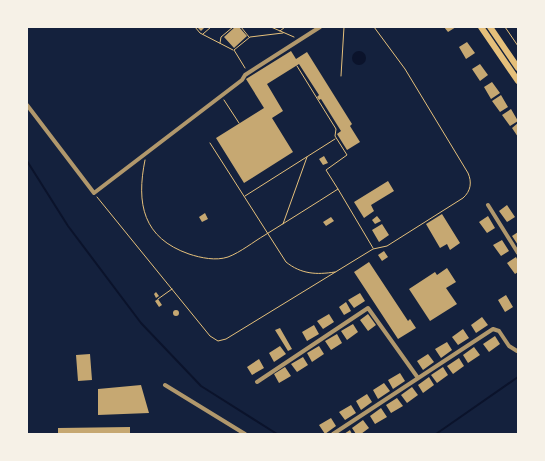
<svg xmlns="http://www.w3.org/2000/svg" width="545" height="461" font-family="Cabin,sans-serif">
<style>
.water{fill:#0b132b}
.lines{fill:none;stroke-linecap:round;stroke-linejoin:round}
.stream{stroke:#0b132b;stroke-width:2}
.building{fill:#c6a872}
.path{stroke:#e5c07b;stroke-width:1}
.minor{stroke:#b1986c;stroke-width:4}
.trunk{stroke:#e5c07b;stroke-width:6}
</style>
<rect width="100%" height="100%" fill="#14213d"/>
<path class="water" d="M352 58a7 7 0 1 1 14 0a7 7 0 1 1-14 0Z"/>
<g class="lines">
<path class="stream" d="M27,161L68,226L141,323L201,386L277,434
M436,434L518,377"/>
</g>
<path class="building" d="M197,27H205L201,31Z
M235,27H239L247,36L234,48L224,37Z
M444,27H456L448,32Z
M467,42L475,53L466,59L459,47Z
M291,51L296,59L307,52L352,124L350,126L360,142L347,150L337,134L341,131L321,99L319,100L317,97L319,95L299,64L267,84L283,111L272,118L293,152L244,183L216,138L264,108L246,79Z
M480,64L488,75L480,81L472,69Z
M492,82L500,93L491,99L484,87Z
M501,95L508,107L500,112L492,101Z
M511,109L518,121L510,126L502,115Z
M518,123V137L512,128Z
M324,156L328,163L323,165L319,159Z
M388,181L394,191L371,205L374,211L364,218L354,202Z
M507,205L515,217L507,222L499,211Z
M205,213L208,219L202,222L199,217Z
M442,214L460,243L450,250L447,244L440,248L426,224Z
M377,216L381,221L375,224L372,220Z
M488,216L495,228L487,233L479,222Z
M331,217L334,221L326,226L323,222Z
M382,224L389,235L379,242L372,230Z
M518,232V245L512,236Z
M502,240L509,251L501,256L493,245Z
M384,251L388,257L382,261L378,255Z
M516,257L518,261V272L515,274L507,263Z
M369,262L408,321L410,319L416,328L398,339L354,272Z
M447,268L456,282L446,288L457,304L430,321L409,289L435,272L437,275Z
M156,292L159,296L156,298L154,294Z
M360,293L365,301L354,308L348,300Z
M506,295L513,307L505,312L498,300Z
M158,299L162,305L159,307L155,301Z
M346,302L351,311L344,315L339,307Z
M173 313a3 3 0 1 1 6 0a3 3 0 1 1-6 0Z
M329,314L334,322L323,329L317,321Z
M368,314L376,325L368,331L360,320Z
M482,317L488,325L476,333L471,325Z
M353,324L358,332L347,340L341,331Z
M314,325L319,334L307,341L302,332Z
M280,328L292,349L288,351L275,330Z
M463,329L469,338L458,345L452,337Z
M337,334L342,343L331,350L325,341Z
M495,336L500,344L489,352L483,344Z
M447,342L452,350L441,358L435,349Z
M280,346L286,354L274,362L269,353Z
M319,346L324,354L312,362L307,353Z
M474,347L480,355L468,363L463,355Z
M90,354L92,380L78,381L76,355Z
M428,354L434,362L423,370L417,361Z
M303,357L308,365L297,372L291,364Z
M459,358L464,366L453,374L447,366Z
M259,359L264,368L252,375L247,367Z
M285,367L291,376L279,383L274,374Z
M443,367L448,375L437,383L431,375Z
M400,373L405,381L393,389L388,380Z
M429,377L434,385L423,393L418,385Z
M384,383L390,391L378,399L373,390Z
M141,385L149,413L98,415V389Z
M412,387L418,395L407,403L401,395Z
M367,394L372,402L361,410L356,401Z
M397,398L403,406L391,413L386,405Z
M351,405L356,413L345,420L339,412Z
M381,408L387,417L375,424L370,416Z
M331,418L336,426L325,434L319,425Z
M363,420L369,428L361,434H356L352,428Z
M130,427V434H58V428Z
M350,430L352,434H344Z"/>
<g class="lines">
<path class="path" d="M195,27L200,33L233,50
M241,27L249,37
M271,27L294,37
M505,27L518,46
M280,31L285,27
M203,34L211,27
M220,43L221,37L233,27
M245,68L234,50L250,37L283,33
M341,76L344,27
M224,100L239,123
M210,143L286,262C301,274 316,275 335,272
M145,160C136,204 143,238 189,254C201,258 216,261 228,257C241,252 253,242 265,235C289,220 313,205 338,189L326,170L347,155L335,136L336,129L297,66
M338,189L373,248
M245,196L335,139
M97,197L210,336L218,341L226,339L373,249L387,246L463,198C471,191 472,182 468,173L405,69L374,27
M283,224L307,157
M158,299L172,289"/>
<path class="minor" d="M27,105L94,193L242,80L245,75L320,27
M488,205L518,253
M257,382L368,308L418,378
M165,385L245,434
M333,434L493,329L499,331L509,346L517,351H518"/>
<path class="trunk" d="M481,27L518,81
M490,27L518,68"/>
</g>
<rect width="545" height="461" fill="none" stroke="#f6f1e7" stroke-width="56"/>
</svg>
